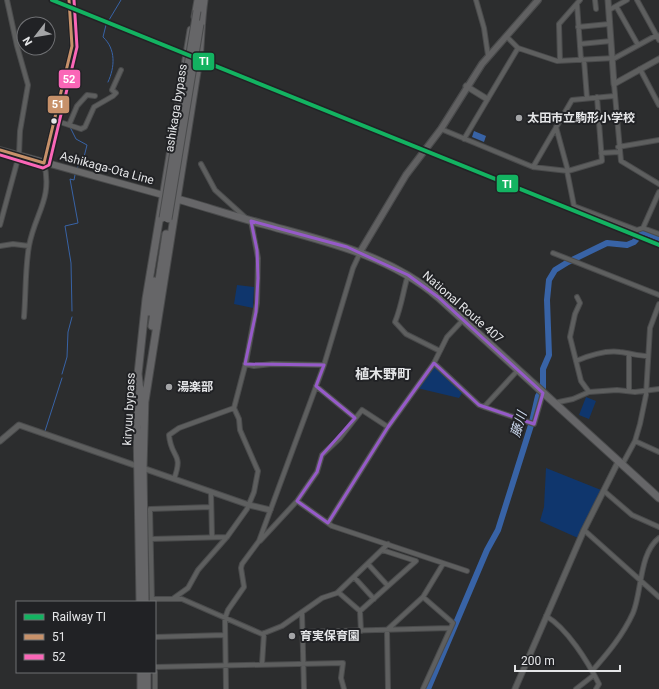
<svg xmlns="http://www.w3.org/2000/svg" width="659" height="689" font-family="Roboto,'Noto Sans JP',sans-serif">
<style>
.green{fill:#0f366d}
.water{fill:#3863a6}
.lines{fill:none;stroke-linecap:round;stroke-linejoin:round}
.stream{stroke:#3863a6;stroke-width:1}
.river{stroke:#3863a6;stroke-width:6}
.minor-casing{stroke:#4a4b4c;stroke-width:6}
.tertiary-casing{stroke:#4a4b4c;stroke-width:7}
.secondary-casing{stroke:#4a4b4c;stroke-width:8}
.primary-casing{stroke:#4a4b4c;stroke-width:8}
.trunk-casing{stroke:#4a4b4c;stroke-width:9}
.minor{stroke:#5e5f5f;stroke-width:4}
.tertiary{stroke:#5e5f5f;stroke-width:5}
.secondary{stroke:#616162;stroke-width:5.5}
.primary{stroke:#686869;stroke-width:6}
.trunk{stroke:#666668;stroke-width:7}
.trunk-bridge-casing{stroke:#4a4b4c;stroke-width:9;stroke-linecap:butt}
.trunk-bridge{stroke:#666668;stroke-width:7}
.bus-1-casing{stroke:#212225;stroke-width:6}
.bus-2-casing{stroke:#212225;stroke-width:6}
.bus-1{stroke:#c7916a;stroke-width:3}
.bus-2{stroke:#fa66b7;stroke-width:3}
.rail-1-casing{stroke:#212225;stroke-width:7}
.rail-1{stroke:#13b361;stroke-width:4}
.marked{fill:none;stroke:#965ac9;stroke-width:3;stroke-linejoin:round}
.poi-dot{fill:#a4a5a7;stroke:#212225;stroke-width:1.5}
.bus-dot{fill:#e5e6e8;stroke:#212225;stroke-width:1.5}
.labels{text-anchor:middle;stroke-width:4;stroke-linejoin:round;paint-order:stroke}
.street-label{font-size:12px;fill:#e5e6e8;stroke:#212225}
.poi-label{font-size:12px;font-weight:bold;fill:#e5e6e8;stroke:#212225;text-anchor:start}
.water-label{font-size:13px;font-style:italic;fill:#cddaef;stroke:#212225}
.quarter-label{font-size:14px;font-weight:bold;fill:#e5e6e8;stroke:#212225}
.line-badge{stroke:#212225;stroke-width:1.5}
.badge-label{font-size:11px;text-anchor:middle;font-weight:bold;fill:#fff}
</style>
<rect width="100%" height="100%" fill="#2c2d2e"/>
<path class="green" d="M237,285L254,287L253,308L234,304Z
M435,367L462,393L459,398L417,388Z
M586,397L596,401L589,419L579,415Z
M546,468L601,490L578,538L540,521L544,507Z"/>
<path class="water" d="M474,131L486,136L484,142L472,137Z"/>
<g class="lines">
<path class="stream" d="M108,82C115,67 116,49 103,37L106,25L121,0
M70,127L76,139L87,145L84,157L77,168
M72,311L71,263L65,226L78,223L70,179L74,180L75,175
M62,374L67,357L68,332L72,317
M45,431L62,378"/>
<path class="river" d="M428,689L487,550L498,530L532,422L538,396L543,388V369L549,355L547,300L549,280L555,270L568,262L607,243L627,245L634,242L643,232L659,238"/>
<defs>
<path id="minor" d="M476,0L484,28L488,55
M595,0L596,9
M637,0L659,40
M577,4L581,60
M616,6L638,45
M609,10L627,0
M578,27L609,24
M506,36L518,48L557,61L615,58L657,35
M580,44L611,41
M584,60L587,98
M560,61L559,24L580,0
M640,69L659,105
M614,84L621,161L659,184
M54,120L81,129L85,127L94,107L113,96L116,93L112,90L121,70
M69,125L77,106L87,95L95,96
M556,127L568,171
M441,129L533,167L568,171L602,161L597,97
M464,139L518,48
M618,147L659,140
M601,153L619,152
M201,164L215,190L247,219
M533,167L572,100L614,96
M567,171L574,206L637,230L643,228L659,234
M0,225L19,155L20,131L28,85L17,46L7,0
M643,228L659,192
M0,246L13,244L29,246
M553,253L659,295
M408,275C403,291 402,305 395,322L406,334L440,351
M577,297L580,303L575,314L570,337L581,381L589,392
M24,317C26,293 25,269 29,246C35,213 53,199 44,163L72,46L69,0
M629,354V391
M576,361C588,356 606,350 620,352C630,353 638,356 648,356
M434,363L479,405L484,407L518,370
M245,364L254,366L272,364L324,365
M316,386L355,418
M554,403L573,399L589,392L617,390L635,392L659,389
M484,407L534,424L543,393
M635,441L659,452
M622,465L635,441L640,424L646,395L650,328L659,304
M174,479C184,452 171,459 169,435L179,428L234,408
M604,491L632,515L659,527
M211,492L212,537
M297,501L332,526L467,571
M328,523L388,427L434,363L447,337L463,320
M584,530L659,597
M151,539L227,537
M260,541L297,501L317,472L322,455L340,438L362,410L388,427
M368,564L388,586
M354,577L374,599
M338,592L360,611
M423,597L453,623L423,689
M174,598L188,588L198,570L227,537L247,509L254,492L258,471L240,430L239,419L234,408L246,362L257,303L258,258L251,221
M152,599H182L262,634L282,626L322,598L337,593L388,544
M152,602L150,509L211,507
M302,613L304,689
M546,616C567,628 588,662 599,684L596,689
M361,631L360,611L416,561L382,550
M303,632L450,628
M155,637L225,635
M262,664L264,633
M155,667L343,663L341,678L344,689
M592,671C608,653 623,635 633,613C642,592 639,553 659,538
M155,672V689
M226,689L225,618L228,610L244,587L241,568L242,564L259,541L324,365L353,268L360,253
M388,689L387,630L423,597L443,564
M576,689L594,675"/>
<path id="tertiary" d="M608,0L614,84L659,59
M466,86L487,99
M0,441L19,425L249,505L270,510
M515,689L584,530L618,462"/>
<path id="secondary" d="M360,252L406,175L441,129L482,64L538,0"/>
<path id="primary" d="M0,150L163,195"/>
<path id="trunk" d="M195,17L198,0
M163,195C197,204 229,215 263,224C324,241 389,255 438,297L659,498
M149,312L154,281
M152,326L166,234
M140,392L138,374L146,299L191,30
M145,396L143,468L145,602
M145,401L199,59C201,39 201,20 204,0
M140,602L137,427L140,388
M141,672V689
M147,672V689"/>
</defs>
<use href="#minor" class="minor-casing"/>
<use href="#tertiary" class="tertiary-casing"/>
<use href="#secondary" class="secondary-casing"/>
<use href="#primary" class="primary-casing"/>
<use href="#trunk" class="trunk-casing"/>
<use href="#minor" class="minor"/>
<use href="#tertiary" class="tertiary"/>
<use href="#secondary" class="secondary"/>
<use href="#primary" class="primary"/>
<use href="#trunk" class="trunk"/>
<defs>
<path id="trunk-bridge" d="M163,218L197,11
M168,219L200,24"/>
</defs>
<use href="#trunk-bridge" class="trunk-bridge-casing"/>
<use href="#trunk-bridge" class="trunk-bridge"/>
<defs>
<path id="bus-1" d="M0,150L44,163L72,46L69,0"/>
<path id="bus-2" d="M0,155L43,168L49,165L77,47L74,0"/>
</defs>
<use href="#bus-1" class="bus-1-casing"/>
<use href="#bus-2" class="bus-2-casing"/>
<use href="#bus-1" class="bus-1"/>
<use href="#bus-2" class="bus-2"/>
<defs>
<path id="rail-1" d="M52,0L659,245"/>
</defs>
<use href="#rail-1" class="rail-1-casing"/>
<use href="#rail-1" class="rail-1"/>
</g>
<path class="marked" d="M251,221L347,247L408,275L438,297L543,393L534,424L479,405L434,363L388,427L328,523L297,501L317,472L322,455L355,418L316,386L324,365L245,364L256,312L258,278L257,250Z"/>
<g class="poi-dot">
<circle cx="519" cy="118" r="4"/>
<circle cx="169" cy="387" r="4"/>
<circle cx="292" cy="636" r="4"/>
</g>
<circle class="bus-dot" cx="54" cy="121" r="3.5"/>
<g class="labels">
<g class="street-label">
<text transform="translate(176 108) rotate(-81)" y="4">ashikaga bypass</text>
<text transform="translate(107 168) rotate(15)" y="4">Ashikaga-Ota Line</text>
<text transform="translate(463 307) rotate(41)" y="4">National Route 407</text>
<text transform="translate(129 409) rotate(-87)" y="4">kiryuu bypass</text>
</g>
<g class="poi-label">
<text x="527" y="122">太田市立駒形小学校</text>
<text x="177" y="391">湯楽部</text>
<text x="300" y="640">育実保育園</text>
</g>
<g class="water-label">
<text transform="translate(518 424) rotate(-73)" y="5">藤川</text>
</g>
<g class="quarter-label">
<text x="383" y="379">植木野町</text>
</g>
</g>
<g class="line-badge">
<rect x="192" y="52" width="23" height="19" rx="4" fill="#13b361"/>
<rect x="58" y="69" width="23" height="20" rx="4" fill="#fa66b7"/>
<rect x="47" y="95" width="23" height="19" rx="4" fill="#c7916a"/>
<rect x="496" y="174" width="23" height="19" rx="4" fill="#13b361"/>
</g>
<g class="badge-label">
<text x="204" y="65">TI</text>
<text x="69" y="83">52</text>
<text x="58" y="108">51</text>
<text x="507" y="188">TI</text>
</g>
<rect x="16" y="601" width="140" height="72" fill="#212225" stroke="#6f7073"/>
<rect x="24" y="614" width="20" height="6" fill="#13b361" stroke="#6f7073"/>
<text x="52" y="621" font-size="12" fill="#e5e6e8">Railway TI</text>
<rect x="24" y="634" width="20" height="6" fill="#c7916a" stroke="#6f7073"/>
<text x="52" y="641" font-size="12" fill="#e5e6e8">51</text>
<rect x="24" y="654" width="20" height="6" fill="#fa66b7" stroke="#6f7073"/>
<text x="52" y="661" font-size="12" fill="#e5e6e8">52</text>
<g transform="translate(36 36) rotate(239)"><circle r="19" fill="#212225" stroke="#6f7073"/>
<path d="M0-3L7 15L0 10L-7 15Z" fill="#a4a5a7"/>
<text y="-6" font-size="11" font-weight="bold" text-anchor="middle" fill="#e5e6e8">N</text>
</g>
<path d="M515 665v6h105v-6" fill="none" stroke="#e5e6e8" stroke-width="2"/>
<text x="521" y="665" font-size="12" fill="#e5e6e8" stroke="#212225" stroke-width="3" paint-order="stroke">200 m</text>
</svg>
